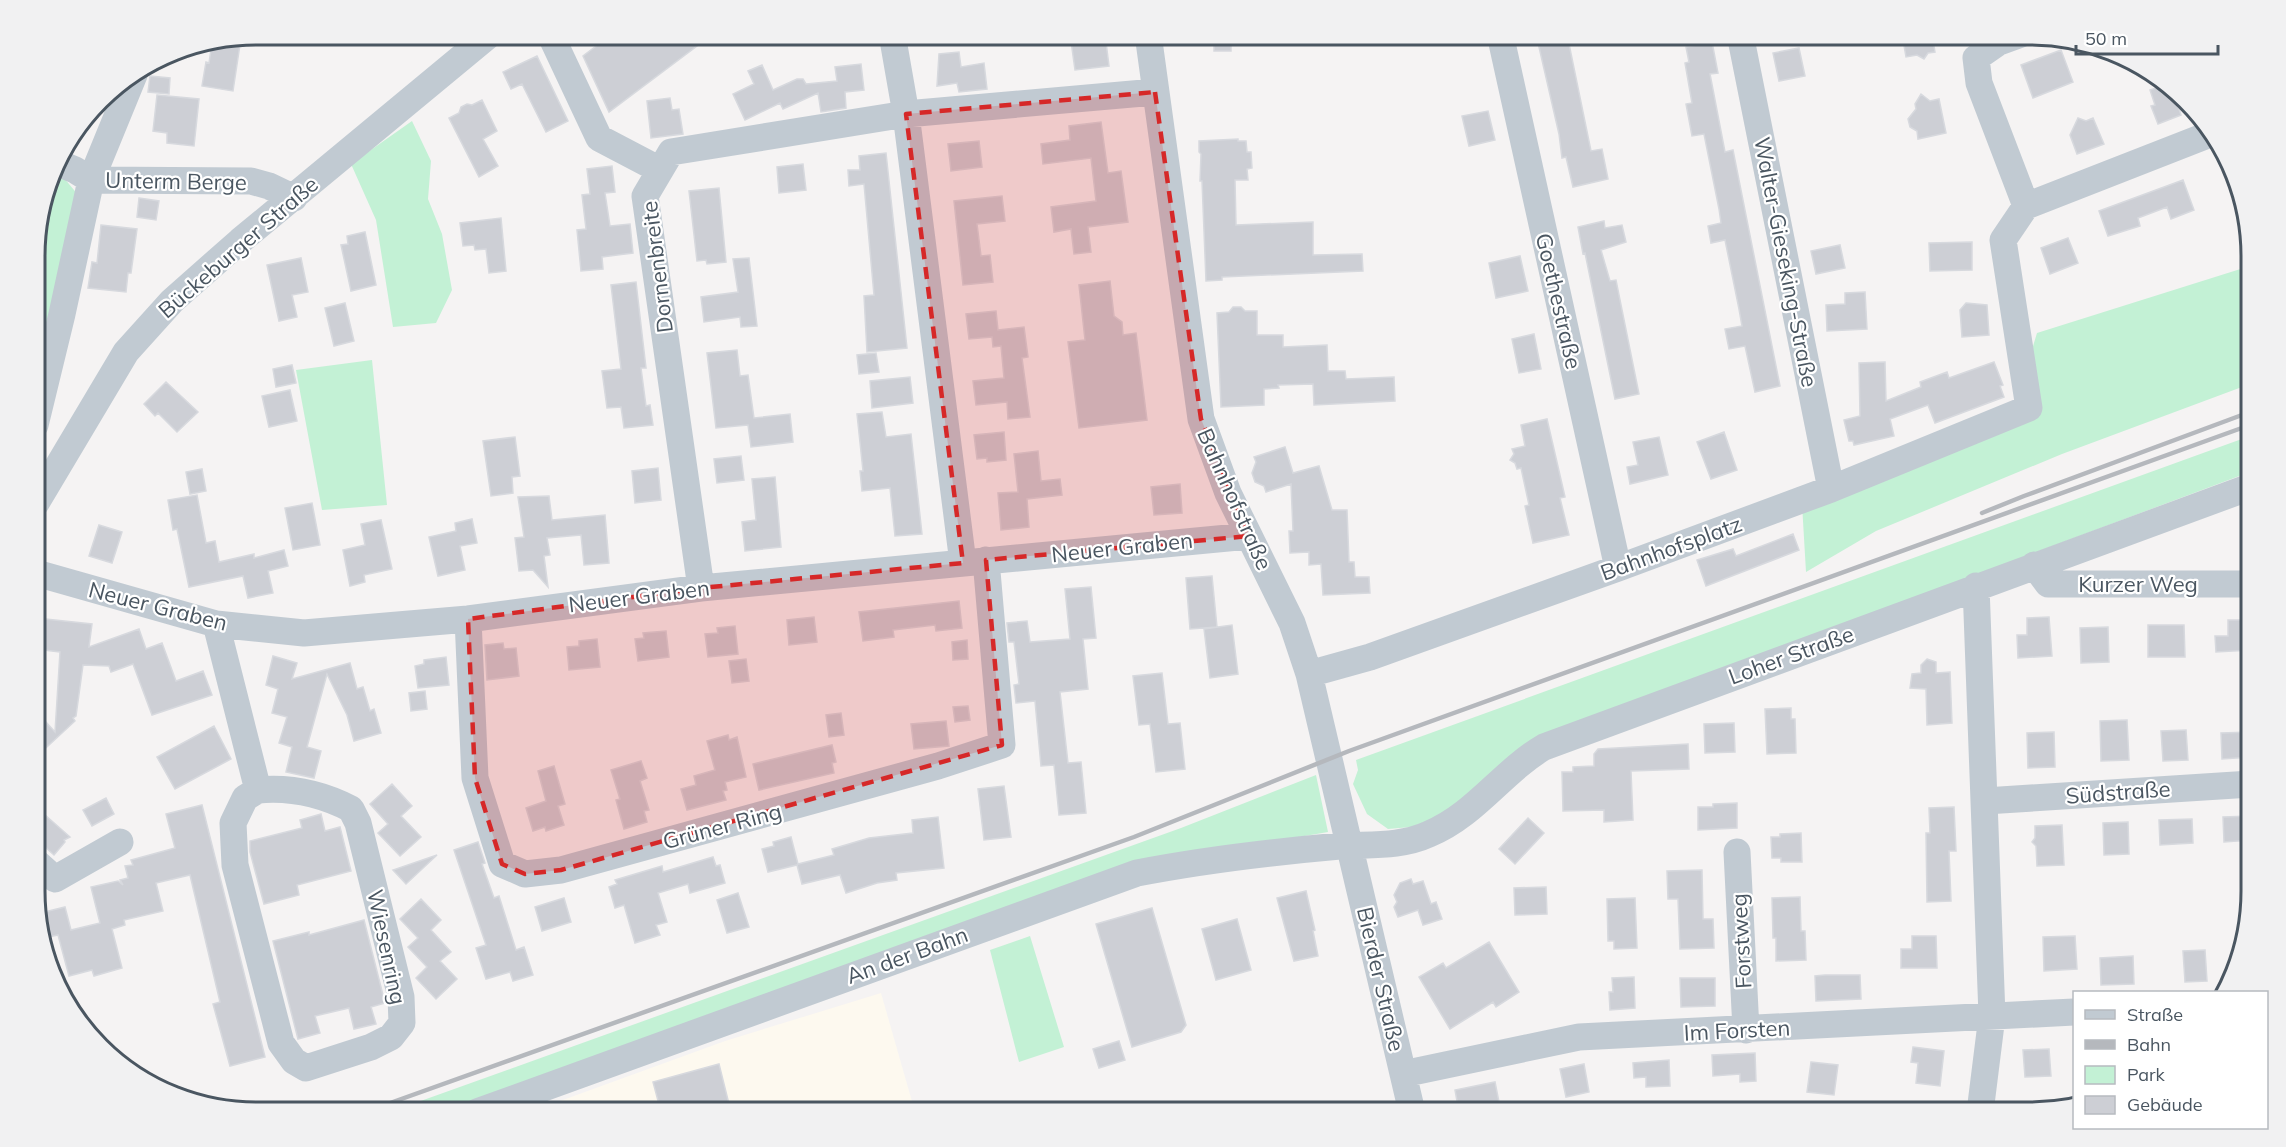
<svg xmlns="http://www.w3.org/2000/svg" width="2286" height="1147" font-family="Mulish,sans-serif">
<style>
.commercial{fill:#fdf9ef}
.green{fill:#c3f1d5}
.building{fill:#cdcfd5;stroke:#d7d9de;stroke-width:1.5}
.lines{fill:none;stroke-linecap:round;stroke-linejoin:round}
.minor{stroke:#c1cad2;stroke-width:27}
.rail{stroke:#b5b8bd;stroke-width:4.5}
.marked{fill:#d62828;fill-opacity:0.2;stroke:#d62828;stroke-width:4.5;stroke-dasharray:12 8;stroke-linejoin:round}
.labels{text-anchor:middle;stroke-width:4.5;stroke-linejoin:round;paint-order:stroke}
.street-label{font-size:22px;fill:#4a5661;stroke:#fff}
.rim{fill:none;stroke:#4a5661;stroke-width:3}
</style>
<rect width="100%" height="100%" fill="#f5f3f3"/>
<path class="commercial" d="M881,993L915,1112H530L725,1041Z"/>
<path class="green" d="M412,121L431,161L428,199L442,234L452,290L436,323L393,327L376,220L351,164Z
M53,174L64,178L79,196L35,372V242Z
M2250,266V384L2062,454L1876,531L1806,572L1801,487L2015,406L2037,333Z
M372,360L387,505L322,510L296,370Z
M2250,436V472L1537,739L1465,807L1411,827L1388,829L1367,814L1353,784L1358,770L1356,760Z
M1316,775L1328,832L1149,863L933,936L444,1112H390L1181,828Z
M1030,936L1064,1047L1019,1062L990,950Z"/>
<path class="building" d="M612,34H713L609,112L583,56Z
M1070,34H1105L1109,66L1075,70Z
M1214,34H1231V51H1214Z
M1536,34H1567L1591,151L1602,149L1608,179L1573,187L1566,157L1562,158L1559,134Z
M1902,34H1932L1935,52L1928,53L1924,59L1917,55L1906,57Z
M241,38L233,91L202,86L206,62L209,63L212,43Z
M1712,42L1718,73L1710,74L1725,152L1733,150L1780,386L1755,392L1745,346L1729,349L1725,329L1742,326L1739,309L1725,240L1711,243L1708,226L1721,223L1719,209L1704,134L1692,136L1686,104L1692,103L1685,63L1689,62L1686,47Z
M1799,48L1805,76L1779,81L1773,53Z
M2061,50L2073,82L2033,98L2021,65Z
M959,52L961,67L984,63L987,89L959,92L957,83L937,86L939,54Z
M537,56L568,121L546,132L522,84L511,89L503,72Z
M861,64L864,90L845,92L846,108L821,112L818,93L783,109L780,103L745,120L733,94L754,84L748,71L762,65L773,90L797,79H803L806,84L837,81L835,67Z
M150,76L170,78L169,94L148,92Z
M2162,86L2175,96L2181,115L2158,124L2151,106L2155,105L2150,90Z
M1921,94L1930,101L1939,99L1946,133L1918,139L1917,131L1910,127L1908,119L1916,109L1915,104Z
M157,95L199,99L194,146L167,143V133L153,131Z
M670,98L672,110L679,109L683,134L651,138L647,101Z
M482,100L497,131L483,139L498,166L479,177L449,118L459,113L461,107L467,104L472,105Z
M1488,111L1495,140L1469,146L1462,116Z
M2078,118L2086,121L2093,118L2104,144L2077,154L2070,135Z
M1101,122L1108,173L1121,171L1128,222L1088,227L1091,252L1074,254L1071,229L1054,232L1051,207L1096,201L1091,158L1043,164L1041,144L1070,140L1069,126Z
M1238,139V141H1246L1247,152H1251L1252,168L1247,169L1248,180H1235L1236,225L1313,222V255L1362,254L1363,271L1222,277V280L1206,281L1202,181H1200L1201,154L1199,152V141Z
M979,141L982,167L951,171L948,144Z
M886,153L907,348L867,352L864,296L874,295L864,184L849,186L848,170H860L859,156Z
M803,164L806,190L779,193L777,167Z
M612,166L615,192L605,193L610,226L630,224L633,253L602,257L603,269L581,271L577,230L586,229L582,195L590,194L587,169Z
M2183,180L2194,210L2171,219L2167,207L2138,218L2140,226L2108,236L2099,211Z
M719,188L726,262L707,264L706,260L697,261L689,191Z
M1002,196L1005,221L977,224L981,256L990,255L993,282L963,285L954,201Z
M139,198L159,201L156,220L137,217Z
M501,218L506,271L489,273L486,249L475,250L474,245L463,246L460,223Z
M1604,221L1605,228L1622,225L1626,242L1601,250L1610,281L1616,280L1639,394L1615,399L1585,253L1583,254L1578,227Z
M101,225L137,229L131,273H128L126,292L88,288L92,262L97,263Z
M365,232L376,285L351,291L341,245L348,244L347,236Z
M2068,238L2078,263L2050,274L2041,248Z
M1972,242V270L1930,271L1929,243Z
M1840,245L1845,268L1816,274L1811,251Z
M1520,256L1528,291L1496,298L1489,263Z
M301,258L308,292L292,295L297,317L279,321L267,265Z
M749,258L757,326L741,327L740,317L704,322L701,297L738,292L733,259Z
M1110,281L1114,316L1122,322L1123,335L1136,333L1147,420L1079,428L1068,342L1085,340L1079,285Z
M636,282L646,368H641L646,406L650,405L653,425L624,428L621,407L607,408L602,371L621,369L611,285Z
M1865,292L1867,329L1827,331L1826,305L1845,304V293Z
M345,303L354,341L334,346L325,308Z
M1966,303L1987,305L1989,335L1962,337L1960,310Z
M1233,307H1241L1245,311H1257V335H1283V347L1327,345L1328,371H1345L1346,379L1394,377L1395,401L1314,405L1313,384L1278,385L1279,388L1264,389V405L1221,407L1217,313L1229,312Z
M996,311L998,330L1024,327L1028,357L1022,358L1030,417L1008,419L1007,402L976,405L973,381L1004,378L1001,346L993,347L992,337L969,339L966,314Z
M1534,334L1541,369L1519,373L1512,339Z
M737,350L740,376L748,375L754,418L790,414L793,442L751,447L748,425L716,428L707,353Z
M876,353L879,372L859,374L857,355Z
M1885,362L1886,401L1921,387L1920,382L1947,372L1949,378L1994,362L2003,385L2000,386L2004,397L1935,423L1928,405L1890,419L1894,436L1854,445L1853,441H1849L1844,420L1860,416L1859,363Z
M292,365L296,383L276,387L273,369Z
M910,377L913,403L872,408L870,381Z
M166,382L198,412L177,432L158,413L155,416L144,404Z
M290,390L297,421L269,427L262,396Z
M882,412L886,437L911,434L922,534L895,536L890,488L862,491L860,471H863L857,414Z
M1547,419L1565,497L1560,498L1569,535L1533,543L1525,506L1529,505L1521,468L1517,469L1515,463L1510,460L1514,454L1512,449L1525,446L1521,425Z
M1004,432L1006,460L987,462V458L977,459L974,435Z
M1724,432L1737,470L1711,479L1697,442Z
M515,437L520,476L512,477L513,493L491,496L483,441Z
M1659,437L1668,475L1630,484L1627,467L1638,465L1633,442Z
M1285,447L1293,473L1319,466L1332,510H1347L1349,562H1354L1355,577H1369L1370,593L1323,595L1321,564L1309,565V552L1290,553L1289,531H1293L1291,484L1266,492L1264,486L1255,482L1252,473L1256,462L1254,457Z
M1038,451L1041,481L1060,479L1062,495L1027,499L1029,527L1001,530L998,493L1018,492L1014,454Z
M741,456L744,480L717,483L714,459Z
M658,468L661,500L635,503L632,471Z
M202,469L206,491L190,494L186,472Z
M775,477L781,547L745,551L742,522L756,520L752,479Z
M1180,484L1182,513L1154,515L1151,487Z
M197,495L206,543L215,541L219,562L254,554V558L284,550L288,566L268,571L273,593L248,598L243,576L189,587L177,529L173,530L168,500Z
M549,496L552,520L605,515L609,563L584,565L581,535L547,538L550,555L544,556L548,587L533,570L519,571L515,538L524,537L518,497Z
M312,503L320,545L293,550L285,508Z
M472,519L477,543L460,546L465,570L438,576L429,537L456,531L455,523Z
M381,520L392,569L364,575L365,582L350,586L343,550L365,545L361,524Z
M99,525L122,532L112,563L89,556Z
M1793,534L1799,550L1706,586L1697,560L1733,549L1736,556Z
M1212,576L1217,627L1190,629L1186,578Z
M1091,587L1096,638L1083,639L1088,689L1060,692L1068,763L1081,762L1086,813L1059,815L1054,765L1041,766L1035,701L1016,703L1014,685L1019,684L1014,642H1009L1007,623L1027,621L1030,642L1070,639L1065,589Z
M959,601L962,628L936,631L935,625L893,630L894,637L863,641L859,612Z
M814,617L817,642L789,645L787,620Z
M2049,617L2052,656L2018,658L2017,635H2027V618Z
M36,618L92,624L89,647L139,629L146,649L162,643L176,681L203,671L212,695L152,715L133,664L111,672L109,666L83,665L76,716L73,718L75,721L36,757V711L55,732L60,652L36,649Z
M2228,620H2248L2250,650L2216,652L2215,636H2228Z
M1232,625L1238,674L1210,678L1204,629Z
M2148,625H2184L2185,657H2148Z
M735,626L738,654L708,657L705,634L718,633L717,628Z
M2108,627L2109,662L2081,663L2080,628Z
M666,631L669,657L638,661L635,639L644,638L643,633Z
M597,639L600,667L569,670L567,647L579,646V641Z
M967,640L968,659L953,660L952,642Z
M503,643L504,649L516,648L519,676L487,680L485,645Z
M273,656L297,663L292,679L350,663L357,689L363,687L370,711L374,709L381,733L354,741L347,715L327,674L307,747L321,751L314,778L286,772L292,747L279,743L287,717L272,713L278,689L266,685Z
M446,657L449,685L418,688L415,666L424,664V660Z
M746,659L749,681L732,683L729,661Z
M1927,659L1936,662V673L1950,672L1952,723L1927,725L1926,689L1910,688L1912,674L1921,673V665Z
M1162,673L1168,724L1180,723L1185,769L1156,772L1150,724L1139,725L1133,676Z
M425,691L427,709L411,711L409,693Z
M968,706L970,720L955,722L953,707Z
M1791,708V719H1795L1796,753L1767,754L1765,709Z
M841,713L844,735L829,737L826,715Z
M2127,720L2129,760L2101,761L2100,721Z
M946,721L949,746L914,749L911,724Z
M1734,723L1735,752L1705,753L1704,724Z
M214,726L231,759L175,789L157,757Z
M2186,730L2188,760L2163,761L2161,731Z
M2054,732L2055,767L2028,768L2027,733Z
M2251,732V757L2222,759L2221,733Z
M728,735L729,740L737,737L746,777L725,782L727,790L723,791L726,800L687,810L681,789L696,785L694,776L715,770L707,741Z
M1688,744L1689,769L1631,771L1633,820L1604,822V810L1563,811L1562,772H1573V767L1594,766V754L1598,749Z
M832,745L836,762L832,763L834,773L759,790L753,764Z
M641,761L647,778L640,781L649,810L644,811L647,822L624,829L616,800L620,799L611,770Z
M554,766L565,804L558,806L564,825L546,831L545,827L533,831L526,808L546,801L538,771Z
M392,784L412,806L401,816L421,837L400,856L378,833L388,824L370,804Z
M1004,786L1011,837L984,840L978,789Z
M106,798L114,814L92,826L83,810Z
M1737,803V828L1698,830V807H1713V804Z
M202,805L265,1057L230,1066L213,1004L220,1002L190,875L156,883L163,911L124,920L125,925L112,929L122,968L94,976L92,970L69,976L58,935L44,938L36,920V914L65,907L71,930L100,923L91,887L118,881L123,885L120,880L128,878L125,866L133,865L131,860L175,848L166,814Z
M36,807L70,837L64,840L65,842L54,855L36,839Z
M1954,807L1956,851H1949L1951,901L1927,902L1926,833H1930L1929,808Z
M321,814L325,831L340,827L351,871L297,885L299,895L264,904L250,852V841L302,828L300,820Z
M2251,816V840L2224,842L2223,817Z
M938,817L944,868L896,873L897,880L877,883L846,893L840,875L802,884L797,865L768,872L762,849L774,846L773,842L791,837L798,864L834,855L832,849L869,838L913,833L912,820Z
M1528,818L1544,833L1515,864L1499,849Z
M2192,819L2193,843L2160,845L2159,820Z
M2128,822L2129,854L2104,855L2103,823Z
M2062,825L2064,865L2037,866L2036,846L2032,842L2035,838V826Z
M1801,833L1802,862H1781V858H1772L1771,837H1780V834Z
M478,842L485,863L482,864L494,898L499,896L516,950L524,947L533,975L513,981L510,972L486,979L476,948L486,945L454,850Z
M437,855L406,884L393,870Z
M713,857L716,866L720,865L725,883L690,893L688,884L658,893L667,922L656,925L660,935L635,943L624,905L615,908L609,887L617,884L615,880L662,866L663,872Z
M1702,870L1703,919H1713L1714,948L1680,949L1678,899H1668L1667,871Z
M1411,879L1413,884L1423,881L1431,904L1436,902L1442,919L1423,925L1418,910L1398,917L1394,907L1397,902L1394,895L1400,883Z
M1546,887L1547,914L1515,915L1514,888Z
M1306,891L1315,930L1313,931L1318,956L1294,961L1277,898Z
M738,893L749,927L727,933L717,900Z
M1800,897L1801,931H1805L1806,960L1776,961V938H1773L1772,898Z
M564,898L571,922L542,931L535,907Z
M1635,898L1637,948L1614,949V941H1608L1607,899Z
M421,899L441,920L431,930L451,952L440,961L457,979L436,999L416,978L427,967L408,947L418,938L400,919Z
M1152,908L1186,1025L1181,1032L1132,1047L1096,924Z
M1237,919L1251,970L1216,980L1202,929Z
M364,920L385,1003L371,1007L376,1024L354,1029L349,1008L315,1016L320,1033L298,1039L273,941L309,932V935Z
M1912,936H1936L1937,968H1901V949H1912Z
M2075,936L2077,969L2044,971L2043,937Z
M1489,942L1519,992L1496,1007L1493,1002L1450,1029L1419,977L1443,963L1446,968Z
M2205,950L2207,981L2185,982L2183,951Z
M2133,956L2134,984L2101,985L2100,958Z
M1825,975H1860L1861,999L1816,1001L1815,976Z
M1634,977L1635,1008L1610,1010L1609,992H1613L1612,978Z
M1680,978H1715V1006L1681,1007Z
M1119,1041L1125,1060L1099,1068L1093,1049Z
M1913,1047L1944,1051L1940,1086L1916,1083L1918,1063L1911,1062Z
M2049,1049L2051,1076L2025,1077L2023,1050Z
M1755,1053L1756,1081L1740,1082V1074L1713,1076L1712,1055Z
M1669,1060L1670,1086L1646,1087V1077L1634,1078L1633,1063Z
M1811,1062L1838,1065L1834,1095L1807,1092Z
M719,1064L731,1112H661L653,1082Z
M1584,1064L1589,1092L1566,1097L1560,1069Z
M1495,1082L1501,1112H1459L1455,1090Z"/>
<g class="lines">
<path class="minor" d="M892,34L906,114L963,563
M1148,34L1201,419L1228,493L1292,623L1309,674L1412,1112
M1500,34L1618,568
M1740,34L1831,489
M2021,34L1999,42L1976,58L1979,83L2026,206
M552,38L599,138L660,170
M56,162L75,170L91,180L251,181L269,186L294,198
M35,425L62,314L91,180L134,75
M36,503L126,352L172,301L240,241L490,34
M2034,565L2048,584H2251
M36,573L216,624L304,633L468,619L701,588L1249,536
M1976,586L1992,1016L1980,1112
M701,588L645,196L671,152L906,114L1155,92
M468,619L475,778L502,864L525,874L561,870L938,766L1002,745L986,560
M216,624L258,790L245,798L233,823L235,865L281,1043L294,1061L306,1068L371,1047L391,1037L402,1023L401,997L358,823L351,809C322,794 291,787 258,790
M1309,674L1370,657L1618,568L1831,489L2029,408L2003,240L2026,206L2213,133
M1985,801L2251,784
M1737,852L1746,1030
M36,862L55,879L120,842
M1403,1074L1579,1037L2074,1012
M477,1112L1137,873C1204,860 1272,852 1340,846C1370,844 1401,847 1429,834C1475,815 1502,772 1544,747L2250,487"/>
<path class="rail" d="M1982,513L2024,496L2250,412
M365,1112L1134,837L1349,751L2250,425"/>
</g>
<path class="marked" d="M1155,92L1201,419L1249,536L986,560L1002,745L561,870L525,874L502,864L475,778L468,619L701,588L963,563L906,114Z"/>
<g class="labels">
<g class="street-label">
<text transform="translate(176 181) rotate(1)" y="8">Unterm Berge</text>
<text transform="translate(238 247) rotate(-41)" y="8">Bückeburger Straße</text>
<text transform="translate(1786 262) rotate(79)" y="8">Walter-Gieseking-Straße</text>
<text transform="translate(657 267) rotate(-97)" y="8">Dornenbreite</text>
<text transform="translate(1559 301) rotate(77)" y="8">Goethestraße</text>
<text transform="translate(1235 499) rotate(66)" y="8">Bahnhofstraße</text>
<text transform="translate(1122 547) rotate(-6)" y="8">Neuer Graben</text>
<text transform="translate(1671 548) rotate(-20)" y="8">Bahnhofsplatz</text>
<text x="2138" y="592">Kurzer Weg</text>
<text transform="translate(639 596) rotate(-7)" y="8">Neuer Graben</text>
<text transform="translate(158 606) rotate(14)" y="8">Neuer Graben</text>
<text transform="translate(1791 655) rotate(-20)" y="8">Loher Straße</text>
<text transform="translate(2118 792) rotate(-4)" y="8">Südstraße</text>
<text transform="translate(722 826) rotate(-15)" y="8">Grüner Ring</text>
<text transform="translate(1741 941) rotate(-93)" y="8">Forstweg</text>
<text transform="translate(387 947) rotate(78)" y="8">Wiesenring</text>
<text transform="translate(907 955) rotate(-20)" y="8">An der Bahn</text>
<text transform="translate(1381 979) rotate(77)" y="8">Bierder Straße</text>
<text transform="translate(1737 1030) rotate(-3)" y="8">Im Forsten</text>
</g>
</g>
<path d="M0 0H2286V1147H0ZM256 45H2030A211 211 0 0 1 2241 256V891A211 211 0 0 1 2030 1102H256A211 211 0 0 1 45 891V256A211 211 0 0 1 256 45Z" fill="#f1f1f2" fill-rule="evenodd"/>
<path class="rim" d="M256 45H2030A211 211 0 0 1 2241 256V891A211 211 0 0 1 2030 1102H256A211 211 0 0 1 45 891V256A211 211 0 0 1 256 45Z"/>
<rect x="2073" y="991" width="195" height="138" fill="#ffffff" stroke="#b7bbc0" stroke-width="1.5"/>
<rect x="2085" y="1010" width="30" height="9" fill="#c1cad2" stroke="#b7bbc0" stroke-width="1.5"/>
<text x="2127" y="1021" font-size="18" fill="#4a5661">Straße</text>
<rect x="2085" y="1040" width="30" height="9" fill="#b5b8bd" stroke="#b7bbc0" stroke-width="1.5"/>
<text x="2127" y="1051" font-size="18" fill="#4a5661">Bahn</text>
<rect x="2085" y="1066" width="30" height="18" fill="#c3f1d5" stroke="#b7bbc0" stroke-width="1.5"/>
<text x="2127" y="1081" font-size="18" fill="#4a5661">Park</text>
<rect x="2085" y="1096" width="30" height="18" fill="#cdcfd5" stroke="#b7bbc0" stroke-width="1.5"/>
<text x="2127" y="1111" font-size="18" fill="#4a5661">Gebäude</text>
<path d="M2076 45v9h142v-9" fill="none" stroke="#4a5661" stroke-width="3"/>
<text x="2085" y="45" font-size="18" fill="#4a5661" stroke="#ffffff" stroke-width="4.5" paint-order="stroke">50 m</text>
</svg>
